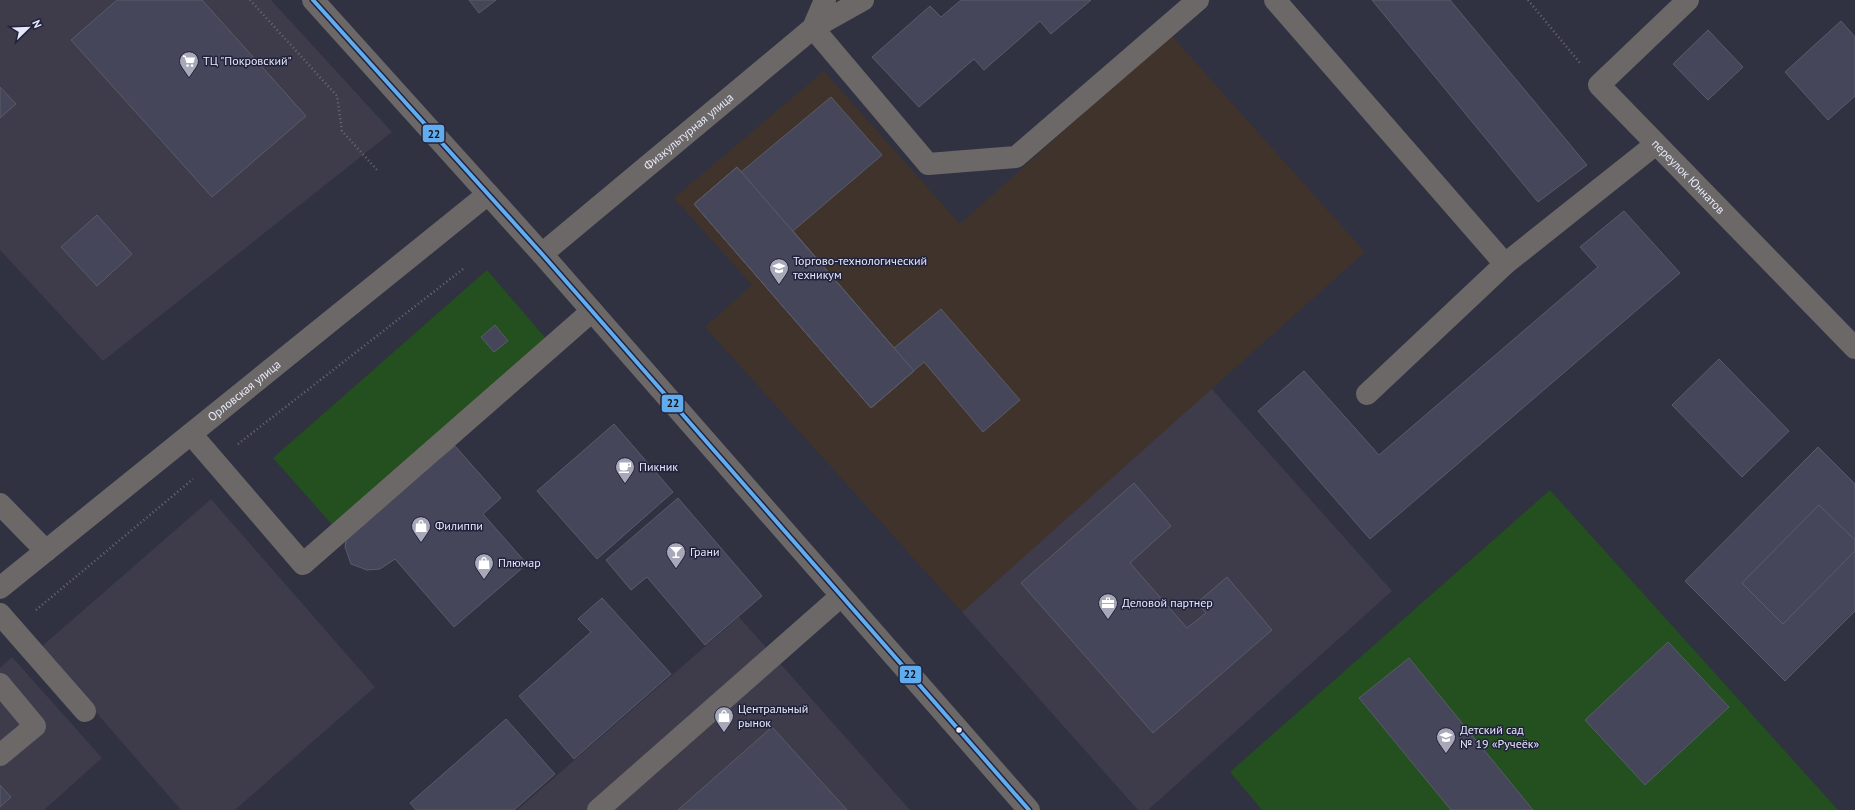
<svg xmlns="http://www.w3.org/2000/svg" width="1855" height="810" font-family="'PT Sans',sans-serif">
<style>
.commercial{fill:#3e3b4b}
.education{fill:#40332b}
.green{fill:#244f1e}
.building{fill:#45465a;stroke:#5a5c69}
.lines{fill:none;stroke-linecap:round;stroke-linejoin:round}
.path{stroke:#6d6b6f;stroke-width:2.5;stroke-dasharray:1 3;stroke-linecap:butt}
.minor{stroke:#6c6868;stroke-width:22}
.bus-1-casing{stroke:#21223c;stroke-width:7}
.bus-1{stroke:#60acee;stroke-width:4}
.bus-dot{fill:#e7e9fa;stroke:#21223c;stroke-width:1.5}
.labels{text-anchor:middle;stroke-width:3;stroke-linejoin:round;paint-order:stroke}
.poi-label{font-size:12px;fill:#e7e9fa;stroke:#21223c;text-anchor:start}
.street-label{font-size:12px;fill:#e7e9fa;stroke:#21223c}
.line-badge{stroke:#21223c;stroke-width:1.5}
.pale-badge-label{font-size:11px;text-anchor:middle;font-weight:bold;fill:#111}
</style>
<rect width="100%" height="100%" fill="#303241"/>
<path class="commercial" d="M0,0H271L392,132L103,361L0,250Z
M1211,388L1392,591L1148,810H1138L962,612Z
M211,499L375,687L235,810H181L40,648Z
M739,617L910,810H517Z
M12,657L102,758L44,810H0V668Z"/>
<path class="education" d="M1171,35L1365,252L962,612L705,327L752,285L674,198L824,71L960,224Z"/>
<path class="green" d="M487,270L549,342L336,529L273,458Z
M1550,490L1838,810H1262L1230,772Z"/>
<path class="building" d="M117,0H202L306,116L212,197L71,40Z
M469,0H496L479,13Z
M961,0H1091L1051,34L1040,21L984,70L974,59L919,107L872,57L930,6L941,17Z
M1372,0H1450L1587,165L1538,202Z
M1841,21L1855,37V96L1828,120L1785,72Z
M1708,30L1743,67L1708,100L1673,64Z
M0,87L16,104L0,118Z
M831,97L882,155L793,231L894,348L941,309L1020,400L983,432L924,362L871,408L694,204L737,167L741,172Z
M737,167L914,371L871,408L694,204Z
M1624,211L1680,273L1370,539L1258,411L1304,371L1379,455L1598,267L1580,247Z
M97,215L132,254L97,286L61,247Z
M495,325L508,341L494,352L481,337Z
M1719,359L1789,431L1742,477L1672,405Z
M614,424L673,492L597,559L537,491Z
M455,446L501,498L483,514L527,564L454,627L395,559L380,569L367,570L351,564L345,547L347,533Z
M1818,447L1855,484V611L1785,681L1685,581Z
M1134,483L1171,526L1130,563L1187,628L1206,613L1197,603L1227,577L1272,630L1153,733L1021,583Z
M678,498L762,596L705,645L647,577L631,590L606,560Z
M1819,505L1855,540V551L1783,624L1742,583Z
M602,598L671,674L574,759L519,696L591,632L578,619Z
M1668,642L1729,707L1645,785L1585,720Z
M1409,658L1533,810H1451L1359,698Z
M506,719L555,774L514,810H416L410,803Z
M772,727L847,810H678Z
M0,785L11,797L0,807Z"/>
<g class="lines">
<path class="path" d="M250,0L337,96L342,131L378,171
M1528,0L1580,63
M238,444L463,269
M36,610L193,479"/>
<g class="minor">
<path d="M313,0L542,254L1029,810"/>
<path d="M863,0L813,28L928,164L1016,157L1198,0"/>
<path d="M1275,0L1505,264"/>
<path id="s1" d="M1688,0L1599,85L1855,348"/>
<path id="s2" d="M542,254L813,28L825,0"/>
<path d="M1367,394L1505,264L1656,144"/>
<path d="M191,434L303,564L592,311"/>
<path d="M0,504L46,551"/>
<path id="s3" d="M0,588L488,194"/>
<path d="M0,614L85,711"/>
<path d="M0,684L35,726L0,755"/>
<path d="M598,810L841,596"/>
</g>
<defs>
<path id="bus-1" d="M313,0L542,254L1029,810"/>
</defs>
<use href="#bus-1" class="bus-1-casing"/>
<use href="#bus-1" class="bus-1"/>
</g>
<defs>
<symbol id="supermarket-pin" viewBox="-11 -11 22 30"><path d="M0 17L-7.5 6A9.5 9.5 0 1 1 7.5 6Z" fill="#a7a9b9" stroke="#21223c"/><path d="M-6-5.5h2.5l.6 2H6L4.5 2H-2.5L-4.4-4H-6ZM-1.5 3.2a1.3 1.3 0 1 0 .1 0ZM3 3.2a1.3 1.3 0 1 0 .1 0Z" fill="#fff"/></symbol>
<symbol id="university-pin" viewBox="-11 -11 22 30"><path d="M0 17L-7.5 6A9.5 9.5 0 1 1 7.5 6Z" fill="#a7a9b9" stroke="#21223c"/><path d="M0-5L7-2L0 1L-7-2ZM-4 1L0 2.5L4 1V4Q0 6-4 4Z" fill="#fff"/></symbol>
<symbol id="cafe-pin" viewBox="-11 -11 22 30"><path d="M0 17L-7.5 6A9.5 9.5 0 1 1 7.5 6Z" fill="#a7a9b9" stroke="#21223c"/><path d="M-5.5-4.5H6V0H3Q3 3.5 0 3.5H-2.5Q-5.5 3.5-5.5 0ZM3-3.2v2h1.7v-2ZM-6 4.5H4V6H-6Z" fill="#fff"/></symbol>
<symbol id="shop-pin" viewBox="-11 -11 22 30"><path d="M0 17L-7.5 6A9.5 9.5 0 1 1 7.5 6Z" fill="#a7a9b9" stroke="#21223c"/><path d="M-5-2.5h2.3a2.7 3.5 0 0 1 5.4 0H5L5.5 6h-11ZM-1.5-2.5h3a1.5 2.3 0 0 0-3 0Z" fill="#fff"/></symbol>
<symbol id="bar-pin" viewBox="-11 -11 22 30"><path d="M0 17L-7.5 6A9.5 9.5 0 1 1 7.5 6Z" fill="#a7a9b9" stroke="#21223c"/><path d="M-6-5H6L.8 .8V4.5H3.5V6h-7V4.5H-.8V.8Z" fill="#fff"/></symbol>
<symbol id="office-pin" viewBox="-11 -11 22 30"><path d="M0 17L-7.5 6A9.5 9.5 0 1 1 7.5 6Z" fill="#a7a9b9" stroke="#21223c"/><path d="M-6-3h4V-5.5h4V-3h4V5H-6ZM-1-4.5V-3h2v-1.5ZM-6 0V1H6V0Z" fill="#fff"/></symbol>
<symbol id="school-pin" viewBox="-11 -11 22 30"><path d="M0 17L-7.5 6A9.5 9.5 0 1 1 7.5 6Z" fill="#a7a9b9" stroke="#21223c"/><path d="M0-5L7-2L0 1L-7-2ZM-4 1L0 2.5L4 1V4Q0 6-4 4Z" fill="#fff"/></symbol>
</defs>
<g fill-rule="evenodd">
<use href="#supermarket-pin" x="178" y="50" width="22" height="30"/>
<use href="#university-pin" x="768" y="257" width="22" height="30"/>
<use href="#cafe-pin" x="614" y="456" width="22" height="30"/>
<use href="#shop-pin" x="410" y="515" width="22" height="30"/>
<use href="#bar-pin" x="665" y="541" width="22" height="30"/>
<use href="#shop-pin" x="473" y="552" width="22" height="30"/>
<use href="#office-pin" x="1097" y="592" width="22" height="30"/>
<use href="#shop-pin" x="713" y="705" width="22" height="30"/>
<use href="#school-pin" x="1435" y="726" width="22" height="30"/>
</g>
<circle class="bus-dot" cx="959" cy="730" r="3.5"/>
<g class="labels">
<g class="poi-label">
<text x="203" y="65">ТЦ "Покровский"</text>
<text x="793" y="265">Торгово-технологический<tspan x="793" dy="14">техникум</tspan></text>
<text x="639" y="471">Пикник</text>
<text x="435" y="530">Филиппи</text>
<text x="690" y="556">Грани</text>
<text x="498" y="567">Плюмар</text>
<text x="1122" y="607">Деловой партнер</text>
<text x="738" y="713">Центральный<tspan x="738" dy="14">рынок</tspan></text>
<text x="1460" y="734">Детский сад<tspan x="1460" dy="14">№ 19 «Ручеёк»</tspan></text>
</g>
<g class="street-label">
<text dy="4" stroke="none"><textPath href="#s2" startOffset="191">Физкультурная улица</textPath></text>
<text dy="4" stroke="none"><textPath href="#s1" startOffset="251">переулок Юннатов</textPath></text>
<text dy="4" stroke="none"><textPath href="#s3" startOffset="314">Орловская улица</textPath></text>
</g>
</g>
<g class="line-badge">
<rect x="422" y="124" width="23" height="19" rx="4" fill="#60acee"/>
<rect x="661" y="394" width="23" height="19" rx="4" fill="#60acee"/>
<rect x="899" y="665" width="23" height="19" rx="4" fill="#60acee"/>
</g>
<g class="pale-badge-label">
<text x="434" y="138">22</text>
<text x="673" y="407">22</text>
<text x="910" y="678">22</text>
</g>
<g transform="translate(28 28) rotate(67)" stroke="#21223c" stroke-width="3" paint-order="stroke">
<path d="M0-3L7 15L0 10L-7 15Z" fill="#e7e9fa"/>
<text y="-6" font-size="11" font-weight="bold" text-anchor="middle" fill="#e7e9fa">N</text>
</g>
</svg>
